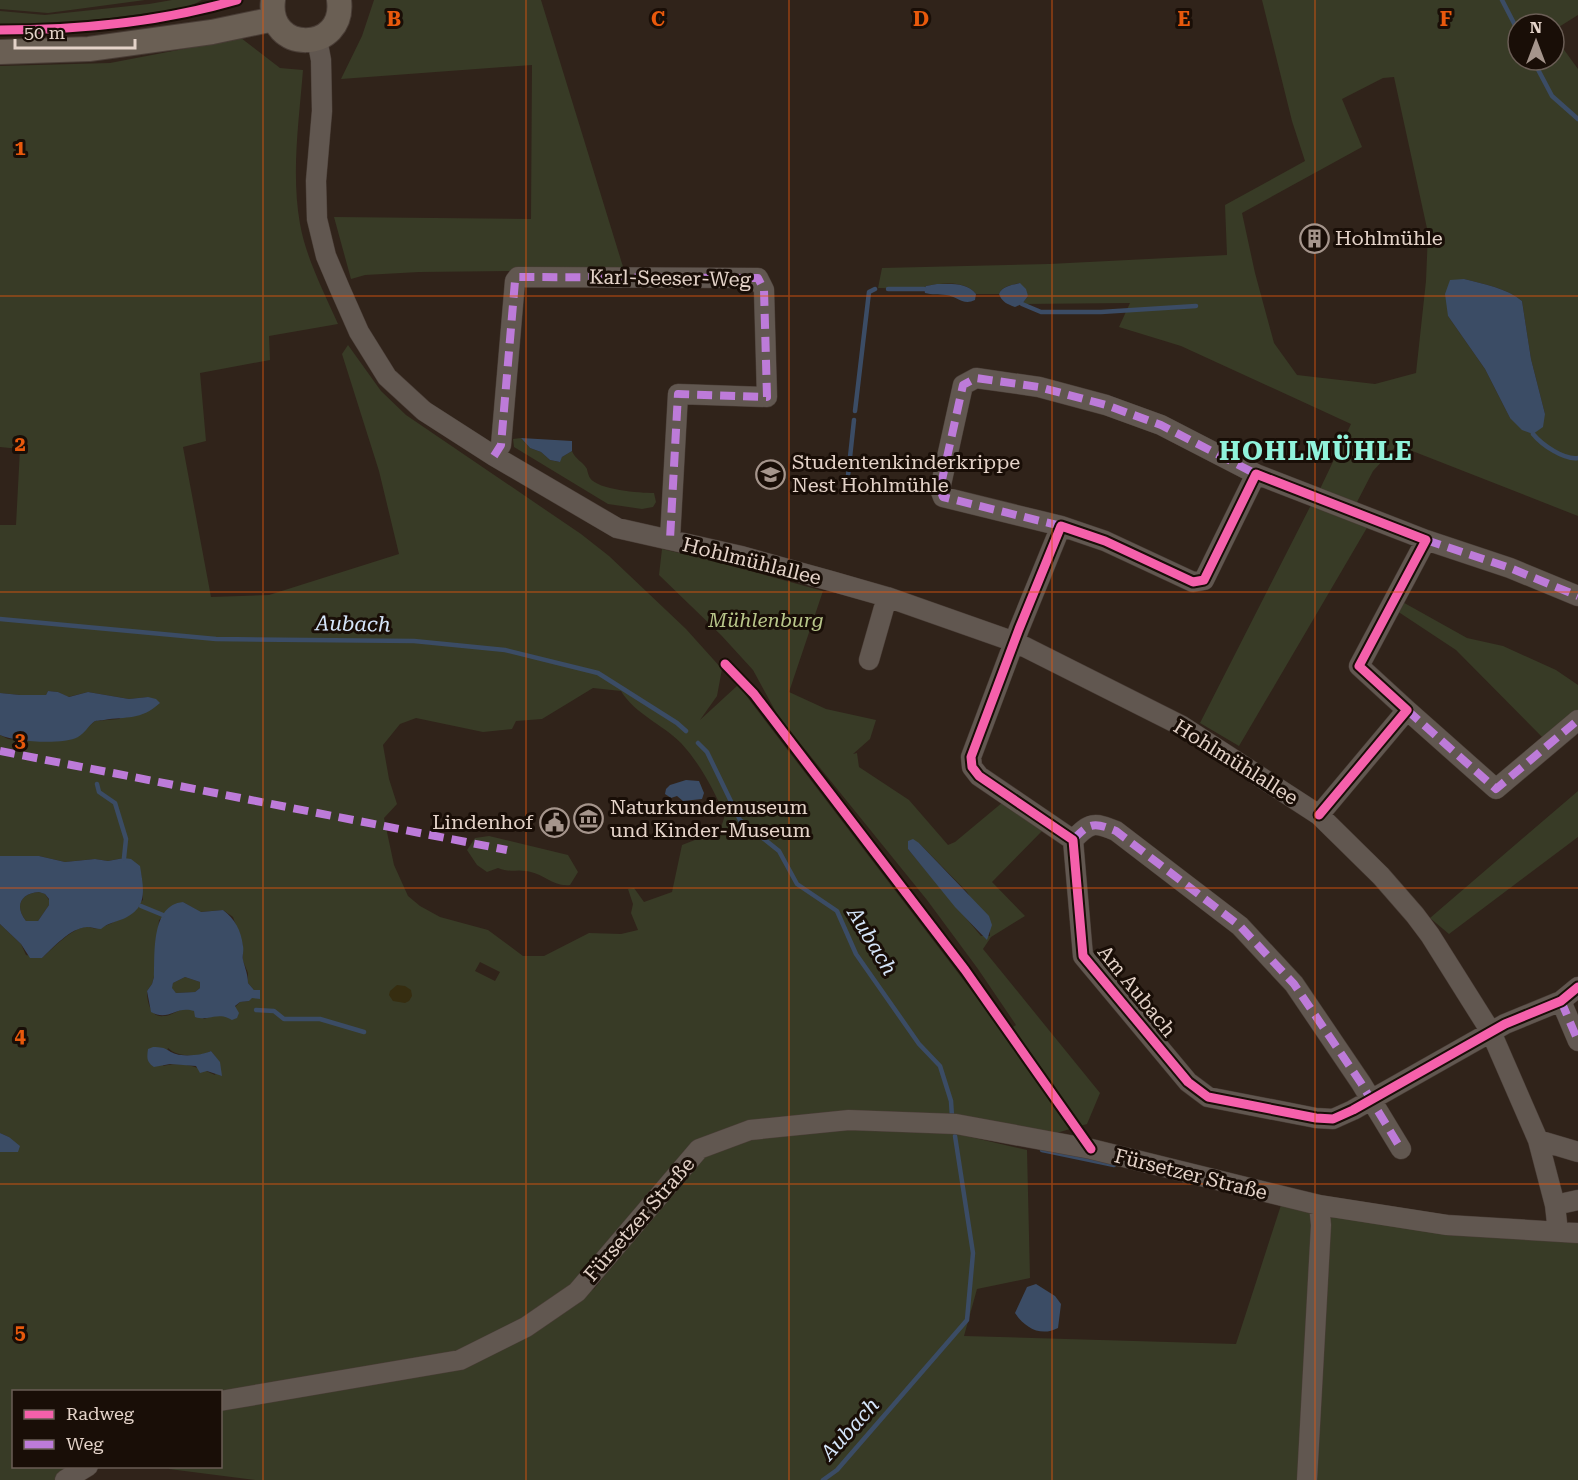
<svg xmlns="http://www.w3.org/2000/svg" width="1578" height="1480" font-family="'Roboto Serif',serif">
<style>
.green{fill:#383b26;fill-rule:evenodd}
.sand{fill:#362d10}
.water{fill:#3b4c65;fill-rule:evenodd}
.lines{fill:none;stroke-linecap:round;stroke-linejoin:round}
.stream{stroke:#3b4c65;stroke-width:4.5}
.minor-casing{stroke:#493d36;stroke-width:21}
.major-casing{stroke:#493d36;stroke-width:26}
.minor{stroke:#615750;stroke-width:20}
.major{stroke:#6a5f54;stroke-width:24}
.quiet{stroke:#bd7bd9;stroke-width:8;stroke-dasharray:15 8;stroke-linecap:butt}
.cycleway-casing{stroke:#190e07;stroke-width:13}
.cycleway{stroke:#f560ab;stroke-width:9}
.grid{fill:none;stroke:#e8590c;stroke-width:1.5;stroke-opacity:0.55}
.labels{text-anchor:middle;stroke-width:6;stroke-linejoin:round;paint-order:stroke}
.poi-label{font-size:20px;fill:#e4d3c9;stroke:#190e07;text-anchor:start}
.street-label{font-size:20px;fill:#e4d3c9;stroke:#190e07}
.park-label{font-size:20px;font-style:italic;fill:#b8c68a;stroke:#190e07}
.water-label{font-size:21px;font-style:italic;fill:#d5e5fa;stroke:#190e07}
.district-label{font-size:26px;font-weight:bold;letter-spacing:1.5px;fill:#90f3db;stroke:#190e07}
.grid-label{font-size:20px;text-anchor:middle;font-weight:bold;fill:#e8590c;stroke:#190e07;stroke-width:6;stroke-linejoin:round;paint-order:stroke}
</style>
<rect width="100%" height="100%" fill="#30231a"/>
<path class="green" d="M0,0H145L48,13L0,9Z
M172,0H202C186,10 167,10 149,13C99,20 50,25 0,25V11L45,15L149,4Z
M374,0H541L624,270L419,272L365,275L351,279L334,217L531,219L532,65L341,79L362,36Z
M1262,0H1578V15L1554,30V24H1518V60H1554V36L1578,69V516L1397,445L1373,471L1356,504L1320,489L1351,424L1181,346L1119,327L1130,303L1022,304L1028,296L1019,283C1012,285 1002,286 999,294H976C965,280 942,283 926,286L924,289L878,288L882,268L1049,264L1227,255L1225,205L1305,161L1292,121ZM1394,77L1428,233L1426,281L1416,373L1375,384L1297,375L1274,343L1255,273L1242,213L1362,147L1342,99L1383,78ZM1464,279C1483,284 1507,288 1522,301L1531,359L1545,414L1510,418L1485,369L1448,316Z
M241,38L280,68L303,70C299,121 291,173 300,224C306,258 324,292 338,324L269,336L270,360L200,373L206,441L183,447L211,597L269,595L399,554L379,471L342,354L348,345L381,391L406,415L581,534L609,556L686,629L722,669L717,696L700,720L738,685L1004,1033L1016,1025L978,969L927,900L778,716L753,670L721,635L659,575L662,549L714,561L823,591L789,692L826,709L876,720L870,739L853,754L857,753L859,767L909,800L948,845L955,842L1003,802L1043,830L992,882L1025,916L991,937L983,949L1100,1093L1087,1124L1053,1134L849,1120L699,1149L577,1292L460,1360L220,1392H14V1466L88,1467L65,1480H0V1152H18L9,1137L0,1133V924L21,944L26,955L42,958C52,949 71,929 85,927C89,926 94,930 99,928C117,923 129,912 143,900L141,873L124,858L108,861L95,859L65,862L39,856H0V735L8,739L27,741L77,737L95,721L119,719L148,697L129,699L88,692L68,697L58,692L48,691L46,695H20L0,693V525H16L20,449L0,447V66L110,63ZM593,688L621,691C635,714 662,724 681,743C701,765 713,789 725,815L717,840L700,838L682,845L672,892L644,902L634,888L628,889L633,904L631,913L638,930L621,934L589,933L544,956H523L488,930L440,917L420,906L408,896L394,865L384,818L397,804L389,779L383,745L400,724L416,718L483,732L512,729L516,721L542,719ZM919,843L967,892L990,931V936H981L908,849ZM183,902L200,912L223,910L233,917L243,946V961L248,973V983L254,990L249,1001L240,1002L226,1016L215,1015L204,1019C200,1015 194,1009 188,1009C179,1008 172,1016 164,1016C150,1018 147,1001 147,991L152,984L154,977L159,920ZM480,962L500,972L495,981L475,971ZM168,1048C178,1058 200,1057 211,1051L220,1063L215,1075C199,1067 181,1061 163,1066Z
M521,438L530,448L541,452L550,460L559,462L562,457L572,451C575,459 583,462 587,469C587,470 589,477 590,478C598,490 640,493 654,493L656,502L653,507L642,509L608,504L514,447L513,439Z
M1313,501L1368,526L1239,746L1200,723Z
M1399,600L1467,638L1503,646L1556,670L1578,685V712L1545,740L1456,650L1394,609Z
M1578,791V837L1449,934L1430,918Z
M489,836L568,855L578,872L570,885C553,887 543,873 526,871C515,869 510,873 498,868L487,872L477,865L467,850L475,838Z
M39,892L45,894L49,900V905L38,921H26C14,906 21,893 39,892Z
M185,977L200,982V988L195,992L176,993L171,988L173,983Z
M849,1129L949,1132L1027,1150L1030,1278L977,1289L964,1336L1236,1344L1282,1202L1578,1240V1480H255L169,1469L170,1467L220,1466L221,1410L462,1364L594,1289L701,1154L751,1135Z"/>
<path class="sand" d="M397,985L405,986L411,990L412,996L409,1001L405,1003L393,1001L389,995L390,991Z"/>
<path class="water" d="M1464,279C1483,284 1507,288 1522,301L1531,359L1545,414L1543,427L1533,434L1522,430L1510,418L1485,369L1448,316L1445,294L1450,280Z
M1020,283L1026,289L1028,296L1022,304L1015,307C1007,304 1002,302 999,294C1002,286 1012,285 1020,283Z
M937,284C951,284 967,282 976,294L975,300C963,306 957,296 946,295C938,294 932,295 925,293L924,289L926,286Z
M521,438L572,441V451L562,457L560,462L550,460L541,452L530,448Z
M48,691L58,692L69,697L88,692L129,699L148,697L156,699L160,703C140,721 127,716 104,720C103,720 95,721 95,721C89,725 84,734 78,737C63,745 15,742 0,735V693L20,695H46Z
M686,780L699,781L704,793L702,799L683,801L677,796L671,798L665,794L666,789L670,785Z
M913,839L919,843L989,916L992,925L987,940L955,907L908,849V841Z
M0,856H39L65,862L95,859L108,861L124,858L131,859L140,866C144,890 148,908 123,919C115,922 108,923 101,929C97,929 91,927 87,927C70,928 53,948 42,958H30L21,944L0,924ZM39,892L45,894L49,899V905L38,921H26C14,906 21,893 39,892Z
M183,902L201,912L223,910C235,919 241,930 243,946C244,951 242,956 243,960C245,968 248,975 248,983L254,990H260V999L252,998L249,1001L240,1002L235,1006L239,1013L237,1018L232,1020C217,1011 209,1022 195,1017L194,1011C176,1005 169,1022 151,1012L147,991L152,984L154,977C155,953 151,905 183,902ZM185,977L200,982V988L195,992L176,993L172,988L173,983Z
M153,1047C169,1047 166,1051 176,1054C185,1057 203,1055 211,1051L220,1062L222,1076L207,1071L200,1073L196,1066L170,1064L154,1067C146,1062 147,1057 148,1049Z
M0,1133L9,1137L20,1146L18,1152H0Z
M1036,1284L1055,1296L1061,1304L1058,1328C1041,1337 1025,1328 1015,1313L1027,1287Z"/>
<g class="lines">
<path class="stream" d="M1502,0L1518,31
M1533,60L1552,96L1578,119
M888,289H924
M1022,304L1041,312H1101L1196,306
M855,411L869,292L875,289
M1533,434C1542,445 1564,460 1578,458
M847,485L854,420
M0,619L216,639L414,641L505,650L598,673L677,723L686,731
M698,743L707,752L740,820L779,851L797,884L837,911L856,954L919,1044L940,1066L951,1101L952,1117
M97,784L99,792L115,803L126,839L124,858
M141,906L163,915
M256,1010L274,1011L284,1019H320L364,1032
M1042,1150L1114,1165
M823,1480L837,1470L967,1320L973,1253L955,1136"/>
<defs>
<path id="minor" d="M317,39L321,60L322,111L316,181L317,219L326,256L340,289L359,332L387,377L424,411L494,456L617,528L741,556L831,581L887,597L1015,642L1182,726L1319,815L1381,876L1415,915L1430,935L1491,1032L1538,1140L1555,1205L1558,1232
M494,456L501,445L515,281L518,277L758,278L764,290L767,397L678,394L670,539
M1061,526L943,497L940,489L963,385L976,378L1039,387L1106,405L1161,425L1256,474
M1426,540L1510,568L1578,596
M869,660L887,597
M1407,710L1496,789L1578,720
M1319,815L1407,710L1359,666L1426,540L1256,474L1204,580L1193,582L1105,541L1061,526L1019,629L971,757L972,767L979,776L1073,840L1083,956L1188,1082L1208,1097L1316,1118L1333,1119L1353,1110L1505,1024L1561,1001L1578,987
M1073,840C1090,822 1094,822 1116,831L1240,926L1294,984L1361,1083L1401,1149
M1561,1001L1578,1041
M1538,1140L1578,1152
M1555,1205L1578,1200
M220,1401L460,1360L526,1327L577,1292L699,1149L750,1130L849,1120L956,1124L1091,1149L1319,1205L1447,1225L1578,1233
M65,1480L88,1466
M1307,1480L1321,1225L1319,1205"/>
<path id="major" d="M273,0C266,54 346,53 339,0
M0,52L89,49L212,32L274,19"/>
</defs>
<use href="#minor" class="minor-casing"/>
<use href="#major" class="major-casing"/>
<use href="#minor" class="minor"/>
<use href="#major" class="major"/>
<path class="quiet" d="M494,456L501,445L515,281L518,277L758,278L764,290L767,397L678,394L670,539
M1061,526L943,497L940,489L963,385L976,378L1039,387L1106,405L1161,425L1256,474
M1426,540L1510,568L1578,596
M1407,710L1496,789L1578,720
M0,751L507,850
M1073,840C1090,822 1094,822 1116,831L1240,926L1294,984L1361,1083L1401,1149
M1561,1001L1578,1041"/>
<defs>
<path id="cycleway" d="M0,30C78,30 162,22 237,0
M725,664L754,694L965,970L1091,1149
M1319,815L1407,710L1359,666L1426,540L1256,474L1204,580L1193,582L1105,541L1061,526L1019,629L971,757L972,767L979,776L1073,840L1083,956L1188,1082L1208,1097L1316,1118L1333,1119L1353,1110L1505,1024L1561,1001L1578,987"/>
</defs>
<use href="#cycleway" class="cycleway-casing"/>
<use href="#cycleway" class="cycleway"/>
</g>
<path class="grid" d="M263,0V1480M526,0V1480M789,0V1480M1052,0V1480M1315,0V1480M0,296H1578M0,592H1578M0,888H1578M0,1184H1578"/>
<defs>
<symbol id="building-ring" viewBox="-11 -11 22 22"><circle r="9.5" fill="#190e07" stroke="#a5958c" stroke-width="1.5"/><path d="M-4-6H4V6H1V3H-1V6H-4ZM-2.5-4.3h1.7v1.8h-1.7ZM.8-4.3h1.7v1.8H.8ZM-2.5-1h1.7V.8h-1.7ZM.8-1h1.7V.8H.8Z" fill="#a5958c"/></symbol>
<symbol id="school-ring" viewBox="-11 -11 22 22"><circle r="9.5" fill="#190e07" stroke="#a5958c" stroke-width="1.5"/><path d="M0-5L7-2L0 1L-7-2ZM-4 1L0 2.5L4 1V4Q0 6-4 4Z" fill="#a5958c"/></symbol>
<symbol id="museum-ring" viewBox="-11 -11 22 22"><circle r="9.5" fill="#190e07" stroke="#a5958c" stroke-width="1.5"/><path d="M0-6L6-3V-2H-6V-3ZM-5-1h2V3h-2ZM-1-1h2V3h-2ZM3-1h2V3H3ZM-6 4H6V6H-6Z" fill="#a5958c"/></symbol>
<symbol id="civic-ring" viewBox="-11 -11 22 22"><circle r="9.5" fill="#190e07" stroke="#a5958c" stroke-width="1.5"/><path d="M-.6-6.5H3V-4.5H.6V-3L4-1V1h2V6H-6V1h2V-1L-.6-3ZM-1.2 2.5V6h2.4V2.5Z" fill="#a5958c"/></symbol>
</defs>
<g fill-rule="evenodd">
<use href="#building-ring" x="1298" y="222" width="33" height="33"/>
<use href="#school-ring" x="754" y="458" width="33" height="33"/>
<use href="#museum-ring" x="572" y="802" width="33" height="33"/>
<use href="#civic-ring" x="538" y="806" width="33" height="33"/>
</g>
<g class="labels">
<g class="poi-label">
<text x="1335" y="245">Hohlmühle</text>
<text x="792" y="469">Studentenkinderkrippe<tspan x="792" dy="23">Nest Hohlmühle</tspan></text>
<text x="610" y="814">Naturkundemuseum<tspan x="610" dy="23">und Kinder-Museum</tspan></text>
<text x="533" y="829" text-anchor="end">Lindenhof</text>
</g>
<g class="street-label">
<text transform="translate(670 278) rotate(1)" y="7">Karl-Seeser-Weg</text>
<text transform="translate(752 561) rotate(14)" y="7">Hohlmühlallee</text>
<text transform="translate(1236 762) rotate(32)" y="7">Hohlmühlallee</text>
<text transform="translate(1137 991) rotate(51)" y="7">Am Aubach</text>
<text transform="translate(1191 1174) rotate(14)" y="7">Fürsetzer Straße</text>
<text transform="translate(639 1219) rotate(-49)" y="7">Fürsetzer Straße</text>
</g>
<g class="park-label">
<text x="766" y="627">Mühlenburg</text>
</g>
<g class="water-label">
<text transform="translate(353 624) rotate(1)" y="7">Aubach</text>
<text transform="translate(872 941) rotate(59)" y="7">Aubach</text>
<text transform="translate(850 1429) rotate(-48)" y="7">Aubach</text>
</g>
<g class="district-label">
<text x="1316" y="460">HOHLMÜHLE</text>
</g>
</g>
<g class="grid-label">
<text x="394" y="26">B</text>
<text x="658" y="26">C</text>
<text x="921" y="26">D</text>
<text x="1184" y="26">E</text>
<text x="1446" y="26">F</text>
<text x="20" y="155">1</text>
<text x="20" y="451">2</text>
<text x="20" y="747">3</text>
<text x="20" y="1043">4</text>
<text x="20" y="1339">5</text>
</g>
<rect x="12" y="1390" width="210" height="78" fill="#190e07" stroke="#6a5d55" stroke-width="1.5"/>
<rect x="24" y="1410" width="30" height="9" fill="#f560ab" stroke="#6a5d55" stroke-width="1.5"/>
<text x="66" y="1420" font-size="18" fill="#e4d3c9">Radweg</text>
<rect x="24" y="1440" width="30" height="9" fill="#bd7bd9" stroke="#6a5d55" stroke-width="1.5"/>
<text x="66" y="1450" font-size="18" fill="#e4d3c9">Weg</text>
<g transform="translate(1536 42)"><circle r="28" fill="#190e07" stroke="#6a5d55" stroke-width="1.5"/>
<path d="M0-4.5L10 22L0 15L-10 22Z" fill="#a5958c"/>
<text y="-9" font-size="16" font-weight="bold" text-anchor="middle" fill="#e4d3c9">N</text>
</g>
<path d="M15 39v9h120v-9" fill="none" stroke="#e4d3c9" stroke-width="3"/>
<text x="24" y="39" font-size="18" fill="#e4d3c9" stroke="#190e07" stroke-width="4.5" paint-order="stroke">50 m</text>
</svg>
